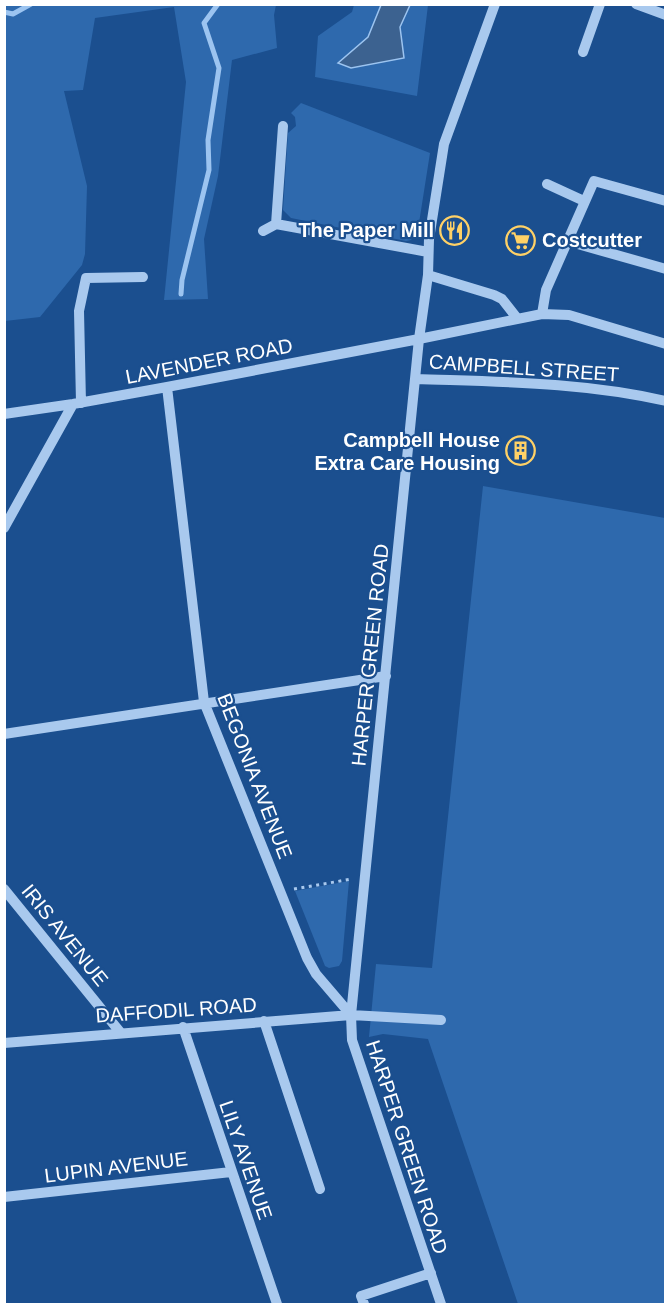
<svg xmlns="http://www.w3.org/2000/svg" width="670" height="1309" font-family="Helvetica,sans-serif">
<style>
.green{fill:#2e69ad}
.water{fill:#3c6290;stroke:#9cc4f0;stroke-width:1.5}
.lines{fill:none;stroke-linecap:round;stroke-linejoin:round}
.stream{stroke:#9cc4f0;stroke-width:5}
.path{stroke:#a9c9ee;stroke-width:3;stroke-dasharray:3 4.5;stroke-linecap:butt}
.minor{stroke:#a9c9ee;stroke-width:10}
.labels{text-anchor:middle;stroke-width:4.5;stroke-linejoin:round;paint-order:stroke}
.poi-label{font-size:20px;font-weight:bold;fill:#fff;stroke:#1b4f8f;text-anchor:end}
.street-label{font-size:20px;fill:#fff;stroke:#1b4f8f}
</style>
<rect width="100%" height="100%" fill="#1b4f8f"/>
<path class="green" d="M4,5H276L274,15L277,48L232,60L218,176L204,239L208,299L164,300L186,82L174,7L95,18L83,90L64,91L87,186L85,254L82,265L40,317L5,321Z
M354,5H428L417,96L315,77L318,36L352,12Z
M301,103L430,153L419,223L411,240L406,241L291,218L283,210L288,133L296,126L295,117L291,113Z
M483,486L665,518V1304H518L428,1039L383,1034L369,1037L376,964L432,968Z
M349,881L342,961L339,966L329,968L325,966L295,891Z"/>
<path class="water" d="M381,5H410L400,27L404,58L351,68L338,63L368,37Z"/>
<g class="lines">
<path class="stream" d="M4,12L13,14L31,4
M181,294L182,280L209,170L208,140L219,68L204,23L218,4"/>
<path class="path" d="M294,889L352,879"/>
<path class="minor" d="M636,4L666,15
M583,52L600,4
M283,126L276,224L428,252
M547,184L584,201
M263,231L276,224
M567,241L666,269
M428,275L494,295L502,299L517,318
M542,314L546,290L594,181L666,201
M416,379C500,382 583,382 666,401
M167,387L204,702L307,958L316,974L351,1015
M81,403L79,311L86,278L143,277
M4,414L73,404L167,387L419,339L542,314L569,315L666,344
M4,528L73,404
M4,734L386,676
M4,889L120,1032
M264,1021L320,1189
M183,1027L277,1304
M4,1043L351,1015L441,1020
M4,1197L231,1172
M364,1304L361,1296L431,1273
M441,1304L352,1040L351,1015L419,339L428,275L429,239L444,144L495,4"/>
</g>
<defs>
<symbol id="restaurant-ring" viewBox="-11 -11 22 22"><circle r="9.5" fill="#1b4f8f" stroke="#ffd166" stroke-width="1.5"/><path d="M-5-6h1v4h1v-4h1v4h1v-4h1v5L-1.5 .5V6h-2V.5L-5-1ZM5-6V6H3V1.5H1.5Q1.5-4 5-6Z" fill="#ffd166"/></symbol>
<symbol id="supermarket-ring" viewBox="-11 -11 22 22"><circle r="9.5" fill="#1b4f8f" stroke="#ffd166" stroke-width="1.5"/><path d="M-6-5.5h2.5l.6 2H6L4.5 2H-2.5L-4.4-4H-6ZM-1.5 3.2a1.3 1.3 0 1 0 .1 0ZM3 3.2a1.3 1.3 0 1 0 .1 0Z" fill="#ffd166"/></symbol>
<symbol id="building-ring" viewBox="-11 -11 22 22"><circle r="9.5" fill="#1b4f8f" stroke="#ffd166" stroke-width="1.5"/><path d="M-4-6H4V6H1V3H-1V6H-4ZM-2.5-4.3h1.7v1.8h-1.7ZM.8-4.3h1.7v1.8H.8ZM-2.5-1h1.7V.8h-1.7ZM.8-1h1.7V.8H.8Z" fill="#ffd166"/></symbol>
</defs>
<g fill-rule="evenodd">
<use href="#restaurant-ring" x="438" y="214" width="33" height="33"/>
<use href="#supermarket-ring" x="504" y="224" width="33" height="33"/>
<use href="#building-ring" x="504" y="434" width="33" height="33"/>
</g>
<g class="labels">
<g class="poi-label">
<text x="434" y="237">The Paper Mill</text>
<text x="542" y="247" text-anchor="start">Costcutter</text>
<text x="500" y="447">Campbell House<tspan x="500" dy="23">Extra Care Housing</tspan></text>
</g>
<g class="street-label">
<text transform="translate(209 361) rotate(-11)" y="7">LAVENDER ROAD</text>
<text transform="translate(524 368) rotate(4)" y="7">CAMPBELL STREET</text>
<text transform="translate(370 655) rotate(-84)" y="7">HARPER GREEN ROAD</text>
<text transform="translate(255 776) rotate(69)" y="7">BEGONIA AVENUE</text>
<text transform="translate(65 935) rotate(51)" y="7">IRIS AVENUE</text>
<text transform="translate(176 1010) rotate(-4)" y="7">DAFFODIL ROAD</text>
<text transform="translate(407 1147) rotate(72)" y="7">HARPER GREEN ROAD</text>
<text transform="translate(246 1160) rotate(71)" y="7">LILY AVENUE</text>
<text transform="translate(116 1167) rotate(-7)" y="7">LUPIN AVENUE</text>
</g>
</g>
<rect width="670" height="1309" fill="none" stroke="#ffffff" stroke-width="12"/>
</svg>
